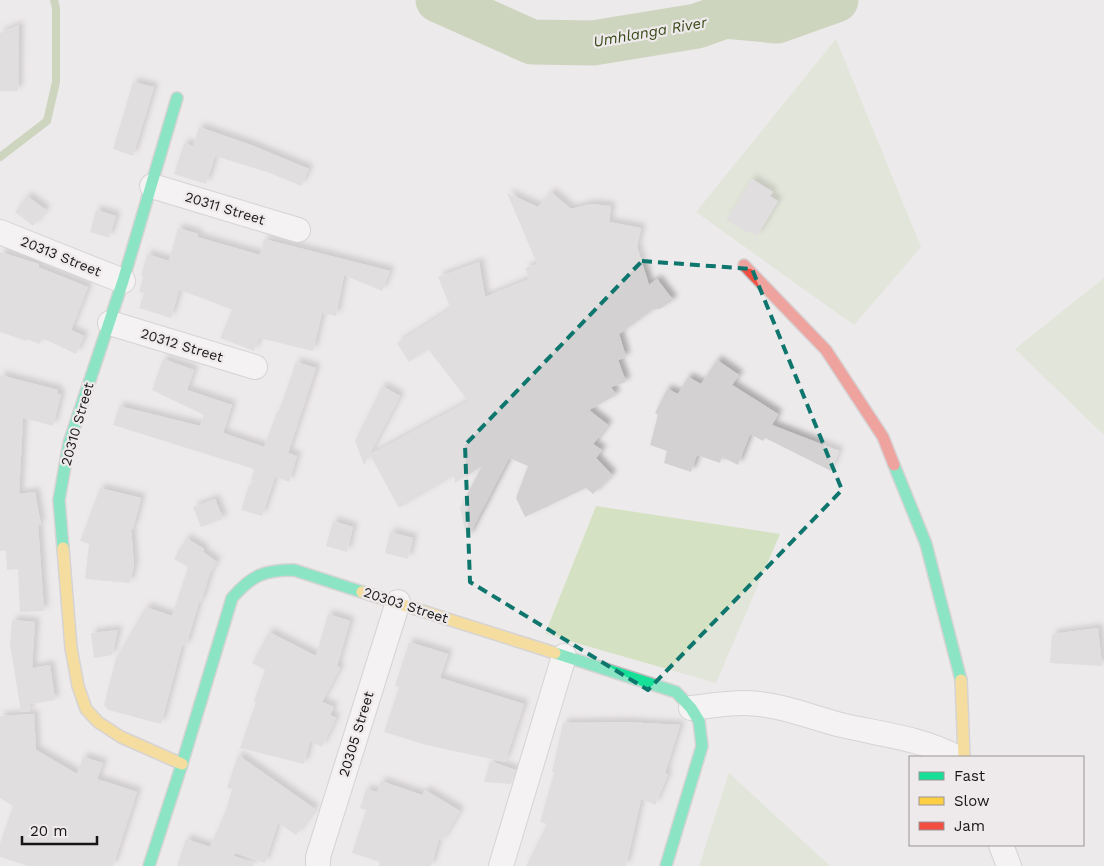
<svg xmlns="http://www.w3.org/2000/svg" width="1104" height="866" font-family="'Work Sans',sans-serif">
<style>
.green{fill:#d5e1c3}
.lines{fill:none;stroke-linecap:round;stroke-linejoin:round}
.stream{stroke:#a9bc8a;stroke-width:8}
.river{stroke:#a9bc8a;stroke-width:45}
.building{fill:#d3d1d1;filter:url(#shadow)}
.street-casing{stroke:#bbb9ba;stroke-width:26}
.fast-casing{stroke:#bbb9ba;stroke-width:14}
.slow-casing{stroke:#bbb9ba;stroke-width:14}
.jam-casing{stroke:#bbb9ba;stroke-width:14}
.street{stroke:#fcfcfc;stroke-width:24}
.fast{stroke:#16e098;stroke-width:11}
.slow{stroke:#ffcf43;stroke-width:11}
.jam{stroke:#f24e42;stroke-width:11}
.marked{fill:none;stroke:#0f766e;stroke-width:4;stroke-dasharray:10 6;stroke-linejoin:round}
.labels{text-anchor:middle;stroke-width:4.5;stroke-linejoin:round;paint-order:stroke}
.street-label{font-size:14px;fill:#171616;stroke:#eee9ea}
.water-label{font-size:15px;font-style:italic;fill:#364815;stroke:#eee9ea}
</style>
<defs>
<filter id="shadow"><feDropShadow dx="4.5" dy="-4.5" stdDeviation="2.5" flood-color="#0004"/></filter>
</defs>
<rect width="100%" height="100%" fill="#edeaeb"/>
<path class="green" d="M836,39L921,247L854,325L696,212Z
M1104,278V435L1015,349Z
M596,506L780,534L716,683L545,634Z
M729,773L830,866H699Z"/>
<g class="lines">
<path class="stream" d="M0,157L47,121L56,82V8L54,0"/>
<path class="river" d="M438,0L532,42L593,43L697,26L725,16L777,21L836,0"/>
</g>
<path class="building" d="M19,25L18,91H0V33Z
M133,82L154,87L133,156L113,149Z
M199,127L251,145L309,169L301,186L270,173L215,156L206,184L174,174L184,143L193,146Z
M752,179L773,192L770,196L778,201L757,236L749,231L748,233L726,220Z
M551,192L571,209L591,204L611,206L609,222L641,228L637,247L649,285L657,279L673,300L660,309H654L619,334L626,357L618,360L626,382L611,387L616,395L589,410L608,425L593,444L602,450L596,458L612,475L593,494L586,488L525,517L516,498L528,466L509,458L467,539L460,508L482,466L455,483L454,476L399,508L370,455L441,416L443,418L442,416L468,401L428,349L409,362L397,343L451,309L438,277L479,262L485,297L529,279L525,268L537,264L507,193L538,207Z
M27,196L46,210L33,226L15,212Z
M96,210L116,216L109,238L90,232Z
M178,228L198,234L197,237L260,255L264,239L390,271L382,291L344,275L336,316L322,313L313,351L259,338L254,351L220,338L232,310L210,301L179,290L171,318L139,308L144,293L139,292L143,277L141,276L147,254L169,261Z
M0,252L39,264L38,267L88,287L71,330L84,336L76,354L42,338L40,344L26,339V341L0,332Z
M163,359L194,370L187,390L232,405L223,433L264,447L278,410L279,411L296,362L316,368L288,453L297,456L289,482L275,477L262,516L241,510L249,485L256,482L251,481L254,469L113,425L119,406L200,426L204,415L152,390Z
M717,360L739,375L732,385L778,414L772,425L839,451L831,471L765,438L763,441L750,434L738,465L722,457L720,463L697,455L691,472L664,463L667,451L650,445L658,415L655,413L667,389L678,394L688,377L701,384Z
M0,375L58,390V394H61L53,426L23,418L19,494L35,492L41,525L38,524L44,611L20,612L18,569L7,570L6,550L0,551Z
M382,386L400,396L364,465L355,441Z
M100,488L141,498L133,529L131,528L134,565L130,583L85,579L89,544L80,541Z
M215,499L223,519L201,527L193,507Z
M333,521L353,527L347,552L326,546Z
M390,532L413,538L408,559L385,553Z
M186,538L204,549L203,552L217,562L210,573L201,602H199L186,646L182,645L161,724L108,710L104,705L116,658L146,607L172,616L188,567L174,559Z
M328,614L350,621L337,666L340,668L322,702L334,707L330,715L336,718L322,747L310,741L304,764L240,748L256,702L254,701L265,670L252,663L269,632L316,656Z
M12,620L35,622L32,668L50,665L55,700L30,704L29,711L21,712L10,644Z
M1098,628L1102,666L1050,663L1052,634Z
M118,630L112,655L94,658L91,633Z
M409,642L448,654L440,678L524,704L505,762L426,745L384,732L399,687L395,686Z
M34,714L36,750L77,774L83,757L103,763L97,779L137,792L113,866H28L0,857V843L13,806L0,798V716Z
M625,722L680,725L665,773L668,774L655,805L641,799L626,866H526L547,824L540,822L554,773L552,772L563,723Z
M238,755L315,809L296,835L278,823L265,863L235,853L234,856L254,863L253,866H177L186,839L210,847L226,810L232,789L227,788Z
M490,761L516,770L511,784L484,782Z
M381,781L422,795L425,790L460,811L442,841L439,839L431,866H379L380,862L352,853L366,810L360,808L366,789L377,792Z"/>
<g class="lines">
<defs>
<path id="street" d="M152,186L298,230
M0,232L123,281
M110,323L255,367
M691,708C708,706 726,703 744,703C777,703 810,717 841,725C879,734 921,738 956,757
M1001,845L1009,866
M318,866V857L398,602
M501,866L564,656"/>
<path id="fast" d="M894,465L926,544L961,680
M63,548L59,500L69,443L123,281L177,98
M555,653L676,692L691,708L699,721L702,746L666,866
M149,866L182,764L232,598C252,575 264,570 294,570L362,592"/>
<path id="slow" d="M63,548L71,648L78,686L86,709L98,722L121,737L182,764
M362,592L555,653
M961,680L964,757"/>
<path id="jam" d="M744,265L826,350L883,437L894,465"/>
</defs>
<use href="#street" class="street-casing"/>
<use href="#fast" class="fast-casing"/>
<use href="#slow" class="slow-casing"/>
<use href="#jam" class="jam-casing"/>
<use href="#street" class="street"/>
<use href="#fast" class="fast"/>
<use href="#slow" class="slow"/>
<use href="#jam" class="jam"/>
</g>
<path d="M0 0H1104V866H0ZM642,261L752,269L842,490L648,690L470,582L465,445Z" fill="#edeaeb" fill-opacity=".55" fill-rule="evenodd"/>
<path class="marked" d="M642,261L752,269L842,490L648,690L470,582L465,445Z"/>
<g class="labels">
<g class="street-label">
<text transform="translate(225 208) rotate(17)" y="5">20311 Street</text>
<text transform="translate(61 256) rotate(22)" y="5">20313 Street</text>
<text transform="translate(182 345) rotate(17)" y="5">20312 Street</text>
<text transform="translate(77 424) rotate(-74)" y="5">20310 Street</text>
<text transform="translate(406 605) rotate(18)" y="5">20303 Street</text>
<text transform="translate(356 734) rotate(-73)" y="5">20305 Street</text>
</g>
<g class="water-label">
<text transform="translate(650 32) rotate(-10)" y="5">Umhlanga River</text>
</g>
</g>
<rect x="909" y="756" width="175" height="90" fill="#eee9ea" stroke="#989595"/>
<rect x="919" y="772" width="25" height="8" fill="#16e098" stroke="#989595"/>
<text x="954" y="781" font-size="15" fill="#171616">Fast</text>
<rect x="919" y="797" width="25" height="8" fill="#ffcf43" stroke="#989595"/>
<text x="954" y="806" font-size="15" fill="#171616">Slow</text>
<rect x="919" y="822" width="25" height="8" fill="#f24e42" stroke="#989595"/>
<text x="954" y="831" font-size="15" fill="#171616">Jam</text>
<path d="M22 836v8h75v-8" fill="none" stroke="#171616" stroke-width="2.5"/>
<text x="30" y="836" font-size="15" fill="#171616" stroke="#eee9ea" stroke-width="4" paint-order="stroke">20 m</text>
</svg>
